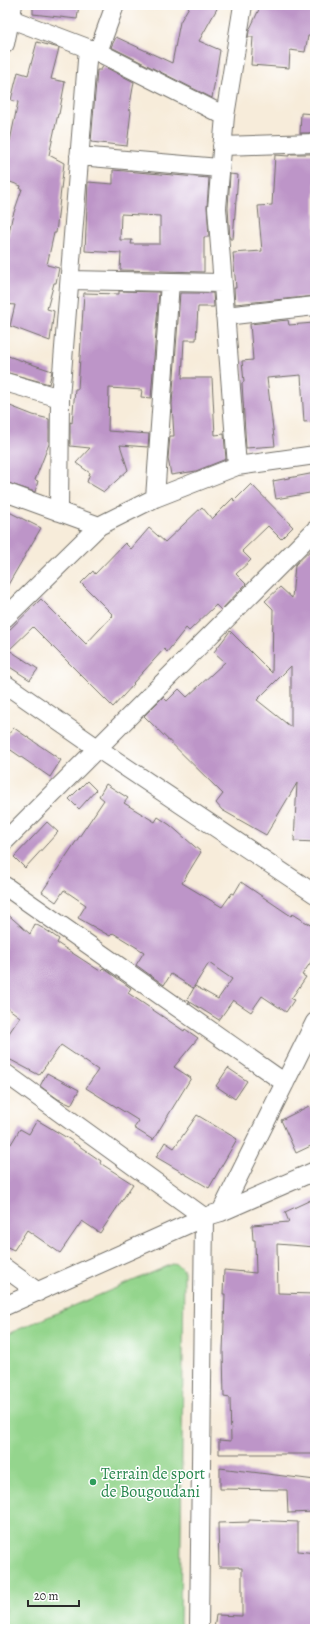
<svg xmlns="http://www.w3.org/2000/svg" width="320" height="1634" font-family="Alegreya,serif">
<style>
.green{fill:#94d58d;stroke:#60805c}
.building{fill:#bd95c8;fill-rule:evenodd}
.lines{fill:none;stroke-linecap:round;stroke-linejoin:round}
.minor-casing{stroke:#726f68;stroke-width:20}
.minor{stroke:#fff;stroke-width:18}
.leisure-dot{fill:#2e9e5b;stroke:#fff;stroke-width:1.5}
.labels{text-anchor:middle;stroke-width:3;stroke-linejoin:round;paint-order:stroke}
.leisure-label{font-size:16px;fill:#27864d;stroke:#fff;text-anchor:start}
</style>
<rect width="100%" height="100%" fill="#fff"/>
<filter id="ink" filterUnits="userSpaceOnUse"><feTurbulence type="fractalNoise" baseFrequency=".025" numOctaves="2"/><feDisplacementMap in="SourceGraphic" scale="8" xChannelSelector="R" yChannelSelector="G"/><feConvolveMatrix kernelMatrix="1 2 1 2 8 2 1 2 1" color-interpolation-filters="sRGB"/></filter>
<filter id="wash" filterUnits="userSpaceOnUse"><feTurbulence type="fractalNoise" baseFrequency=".012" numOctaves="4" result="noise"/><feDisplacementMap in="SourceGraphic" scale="16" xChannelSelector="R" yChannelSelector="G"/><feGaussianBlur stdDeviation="0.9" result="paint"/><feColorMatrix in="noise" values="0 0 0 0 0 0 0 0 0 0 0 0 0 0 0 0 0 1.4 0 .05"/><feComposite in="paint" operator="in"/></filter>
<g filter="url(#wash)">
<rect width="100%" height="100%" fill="#f7ecda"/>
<path class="green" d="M175,1263L184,1270L180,1629H5V1335Z"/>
<g id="blocks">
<path class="building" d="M33,5H79L77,19L33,14Z
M190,5H219L199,41L220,50L212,98L111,47L116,37L172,63L180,22Z
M261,5H315V36H308L305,52L290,50L289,68L251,65L253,37H248L249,31Z
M37,42L59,48L51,79L65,82L59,114H58L49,155L64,163L56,233H54L47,265L59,268L56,283H54L47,309L54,311L50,341L10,326L15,305L5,304V252L12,218L22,189H20L21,186L5,180V139L10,141L18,102L11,100L18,72L28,75Z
M103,66L134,82L129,110L131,111L127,146L91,142L97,70H101Z
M301,113L315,114V133H300Z
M289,154H315V296L235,304L234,288H236L233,253L262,251L258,206L272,205L275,155L289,156Z
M113,170L209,178L207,207L209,237H204V272L120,270L121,253L85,251L88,182L113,184ZM121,214L160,216V244H131L132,240H120Z
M230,174L238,175L233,239H230L228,208Z
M119,291L159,292L151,398L141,397L142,390L109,388L108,431L149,434L148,447L120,445L128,470L104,492L87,482L90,473L76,463L90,448L70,446V422L72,423L75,389H78L84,293L119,294Z
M180,293H213L214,307H198L196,340H184L182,378H212L215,435L224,434L226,459L196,471L171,475L168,458L170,436H174L172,404Z
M288,320L289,325L314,323L315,421L304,422L301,375L267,378L275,446L246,448L242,383L244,382L242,361L253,360L250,324Z
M5,355L52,371L49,384L5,372Z
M5,404L33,415L49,419V444L35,480L38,481L35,492L5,482Z
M315,473V492L276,499L273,481Z
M251,484L293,527L281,539L268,526L242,551L251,560L236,574L246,584L221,610L216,605L189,631L186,628L167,652L164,649L133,683L134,684L113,707L33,627L9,650L38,669L30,680L5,664V634L41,599L86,644L113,615L81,583L93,571L95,574L125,543L131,549L149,528L165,542L202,507L212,519L233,498L234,501Z
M5,510L41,528L5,590Z
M315,546L314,778H315V842L294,841L297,783L266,835L222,810L216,803L223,794L144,716L163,697L167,701L179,689L187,697L225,662L214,652L230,631L272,673L273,609L265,601L280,587L292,598L295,565ZM291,666V727L257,700Z
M14,728L61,760L50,777L5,746V738Z
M87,781L96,790L79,809L69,799Z
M106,784L128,798L124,803L155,822L158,817L170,825L201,852L182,883L222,907L232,893L234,894L241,882L291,916L293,914L315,928V956L302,975L306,977L291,999L294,1000L286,1012L262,996L251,1012L233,1000L219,1020L187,1000L195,986L218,999L232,979L209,963L193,988L171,974L164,985L136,965L144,952L113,933L110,936L78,918L86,905L64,890L56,902L42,892L104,800L99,796Z
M47,822L58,832L25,868L14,857Z
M5,912L30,934L35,924L46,930L59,939L57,943L100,971L103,968L131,988L128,993L184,1031L185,1029L198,1038L174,1067L191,1078L153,1140L134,1128L139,1121L86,1088L98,1070L61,1045L39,1075L5,1057V1039L20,1017L5,1006Z
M228,1068L247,1081L235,1099L216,1086Z
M47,1073L79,1090L71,1105L58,1099L40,1086Z
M309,1106L315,1118V1144L296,1153L281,1120Z
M197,1115L237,1139L209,1188L156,1157L165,1142L174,1148Z
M37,1120L69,1139L101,1161L100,1163L133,1184L100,1233L82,1221L60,1253L27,1230L14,1250L5,1246V1140L11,1144L20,1129L29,1134Z
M315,1198V1247L277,1244L278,1293L315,1294V1354H313V1390H315V1454H219V1440L231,1441L230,1398L224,1397L223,1352L225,1294H223L224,1270L256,1273L255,1240H253L252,1225L289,1222L285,1212Z
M220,1468L315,1480V1512L288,1513L287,1490L220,1489Z
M249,1520L298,1522V1551L315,1553V1629H214L216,1615L242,1616V1568H239V1567H219L218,1523L249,1522Z"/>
</g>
</g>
<g filter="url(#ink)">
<use href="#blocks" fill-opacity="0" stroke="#726f68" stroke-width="1"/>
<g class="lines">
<defs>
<path id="minor" d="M11,19L98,52L225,116
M5,44L13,5
M98,52L115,5
M222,146L315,143
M79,156L219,168
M70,280L222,283
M225,316L315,306
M5,382L60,398
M237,466L217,208L225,116L243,5
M5,492L99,526
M155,498L170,282
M59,512L60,398L88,48
M5,618L99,526L155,498L237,466L315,455
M5,684L97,748L315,894
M5,841L315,530
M5,886L285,1083
M5,1073L204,1217L199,1629
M221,1212L315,1022
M5,1268L38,1292
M5,1306L204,1217L221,1212L315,1171"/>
</defs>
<use href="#minor" class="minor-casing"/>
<use href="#minor" class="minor"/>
</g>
</g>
<circle class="leisure-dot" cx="93" cy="1482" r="4"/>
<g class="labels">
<g class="leisure-label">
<text x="101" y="1479">Terrain de sport<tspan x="101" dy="18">de Bougoudani</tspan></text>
</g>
</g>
<rect width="320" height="1634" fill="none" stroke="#fff" stroke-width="20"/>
<path d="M28 1600v6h51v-6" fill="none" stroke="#2b2b2b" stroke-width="2"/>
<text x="34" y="1600" font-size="12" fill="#2b2b2b" stroke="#ffffff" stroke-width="3" paint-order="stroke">20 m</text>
</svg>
